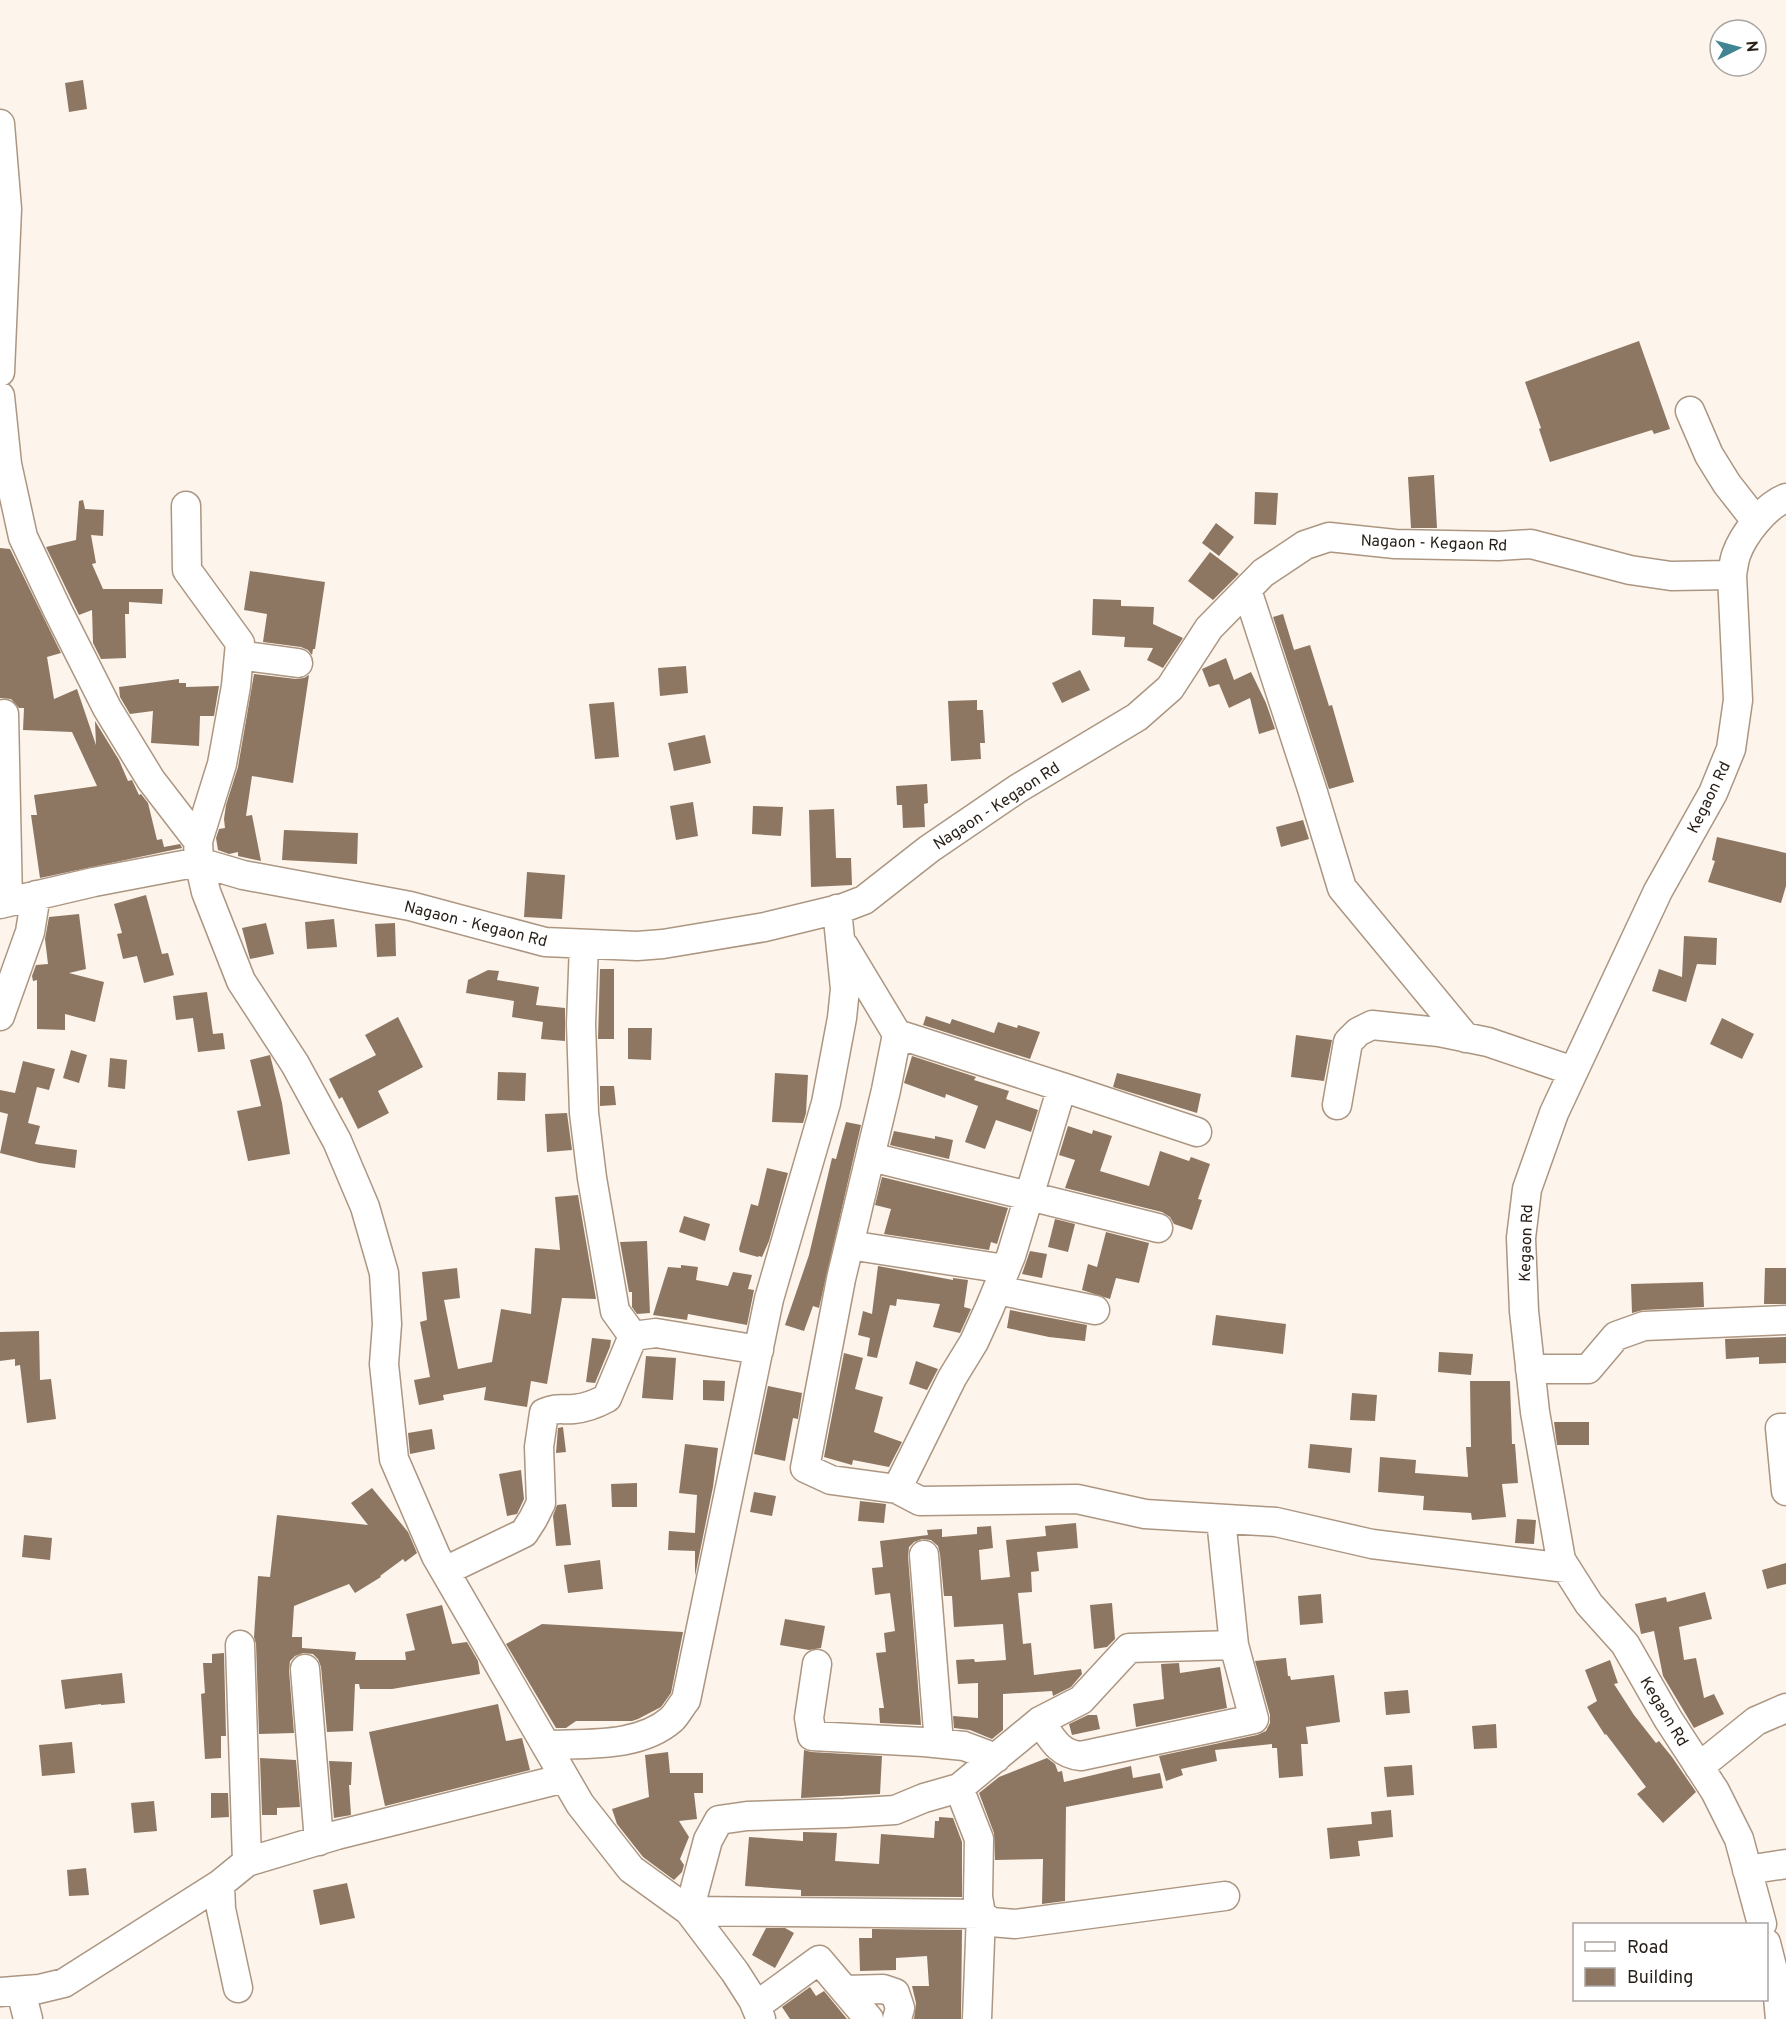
<svg xmlns="http://www.w3.org/2000/svg" width="1786" height="2019" font-family="Overpass,sans-serif">
<style>
.building{fill:#8d7763}
.lines{fill:none;stroke-linecap:round;stroke-linejoin:round}
.minor-casing{stroke:#ac9681;stroke-width:31}
.minor{stroke:#fff;stroke-width:28}
.labels{text-anchor:middle;stroke-width:4.5;stroke-linejoin:round;paint-order:stroke}
.street-label{font-size:16px;fill:#271f17;stroke:#fff}
</style>
<rect width="100%" height="100%" fill="#fdf4eb"/>
<path class="building" d="M83,80L87,109L69,112L65,83Z
M1639,341L1670,429L1654,434L1652,430L1550,462L1539,429L1541,428L1525,382Z
M1434,475L1437,528H1411L1408,477Z
M1255,492L1278,493L1276,525L1254,524Z
M83,500L85,509L104,510L103,536L91,535L96,563L92,564L103,589H163L162,604L129,602V614H125L126,658L101,659L93,643L92,610L79,615L46,547L76,540L79,501Z
M1216,523L1234,537L1219,556L1202,543Z
M0,548L10,549L61,653L47,657L54,699L77,689L96,745L95,721L119,760L128,781L132,780L139,795L141,794L148,803L157,840L162,839L164,847L180,844L182,848L40,878L31,815H37L34,795L97,786L72,732L23,730L24,708H19L11,699L0,698Z
M1210,552L1239,574L1213,600L1188,581Z
M250,571L325,582L315,649H313L312,655L308,650L301,647L263,642L267,614L244,610Z
M1093,599L1121,600V606L1154,607L1153,624L1183,638L1163,668L1147,660L1153,648L1124,647L1125,637L1092,635Z
M1283,614L1294,650L1310,645L1329,706L1332,705L1354,782L1329,789L1273,617Z
M1226,658L1234,680L1251,672L1266,703L1275,729L1259,734L1250,698L1229,708L1219,684L1209,687L1202,669Z
M686,666L688,693L660,696L658,668Z
M1080,670L1090,690L1062,703L1052,683Z
M254,674L296,679L304,678L309,675L293,783L252,776L246,816L252,815L261,861L238,856V852L229,854L218,850L216,838L219,829L225,828L224,819L226,805L238,767Z
M179,679V683H186V687L219,686L214,716H200L199,746L151,743L153,711L130,714L120,697L119,687Z
M977,700V710H983L985,743H980L981,759L951,761L948,701Z
M614,702L619,757L595,759L589,704Z
M705,735L711,763L674,771L668,743Z
M927,784L928,803L924,804L925,827L903,828L902,805H897L896,786Z
M693,802L698,836L676,840L670,806Z
M753,806L783,807L781,836L752,834Z
M834,809L836,858H851L852,885L811,887L809,810Z
M1303,820L1309,839L1281,847L1276,827Z
M284,830L358,833L357,864L282,860Z
M1717,837L1786,853V886L1781,903L1708,882L1715,861L1712,860Z
M527,872L565,875L562,919L524,917Z
M146,895L162,954L168,953L174,975L144,983L137,956L123,959L117,934L122,933L114,904Z
M79,914L86,969L69,973L104,982L95,1022L65,1014V1030L37,1029V980L33,981L32,976L36,965L48,964L45,939L49,917Z
M334,919L337,947L307,949L305,922Z
M266,923L274,954L250,959L242,928Z
M395,923L396,956L377,957L375,924Z
M1684,936L1717,938L1716,965L1697,964L1686,1002L1652,991L1659,969L1682,977Z
M600,969H614V1039H598Z
M488,970L499,971L497,980L539,987L536,1005L565,1008V1041L541,1039L543,1022L512,1017L514,1001L466,993L468,980Z
M207,992L213,1034L223,1033L225,1049L198,1052L193,1018L176,1020L173,996Z
M926,1016L950,1024L952,1019L994,1033L998,1022L1017,1028L1018,1025L1040,1032L1030,1059L923,1025Z
M398,1017L423,1067L378,1091L389,1113L358,1129L342,1097L339,1099L329,1079L376,1055L365,1035Z
M1722,1018L1754,1034L1742,1059L1710,1044Z
M628,1028H652L651,1060L628,1059Z
M1296,1035L1332,1040L1324,1081L1291,1077Z
M71,1050L87,1055L79,1083L63,1078Z
M270,1055L282,1103L290,1154L248,1161L237,1111L261,1106L250,1060Z
M912,1056L976,1077L974,1080L1009,1091L1006,1099L1038,1110L1031,1132L996,1120L985,1149L965,1142L978,1106L946,1094L945,1098L904,1083Z
M110,1058L127,1060L125,1089L108,1087Z
M23,1061L55,1069L49,1090L37,1087L28,1123L40,1126L35,1144L77,1150L75,1168L39,1163L0,1153L8,1114L0,1112V1090L15,1093Z
M498,1072L526,1073L525,1101L497,1100Z
M775,1073L808,1075L806,1113L803,1123L772,1122Z
M1117,1073L1201,1094L1197,1113L1113,1087Z
M600,1086H614L616,1105L600,1106Z
M567,1113L572,1150L547,1152L545,1114Z
M846,1122L861,1125L819,1308L813,1306L804,1331L785,1325L809,1255L832,1158L836,1159Z
M1068,1126L1092,1134L1093,1130L1112,1136L1100,1171L1149,1186L1160,1151L1189,1161L1191,1157L1210,1164L1198,1199L1202,1200L1192,1230L1174,1224L1170,1217L1162,1212L1065,1188L1075,1160L1059,1155Z
M894,1131L935,1139V1136L953,1140L949,1159L890,1145Z
M767,1168L788,1173L769,1241L762,1257L759,1256L758,1257L740,1252L739,1249L751,1204L758,1206Z
M882,1177L1008,1208L997,1244L991,1242L989,1250L884,1234L891,1209L875,1205Z
M578,1195L596,1299L562,1298L547,1384L531,1381L527,1407L484,1400L486,1387L443,1395L444,1400L419,1405L414,1380L430,1377L420,1322L427,1320L422,1272L457,1268L460,1298L444,1300L458,1369L492,1362L501,1309L531,1314L535,1248L560,1250L555,1197Z
M684,1216L710,1224L705,1241L679,1232Z
M1055,1219L1075,1224L1068,1252L1048,1247Z
M1106,1232L1149,1243L1139,1283L1116,1278L1110,1299L1082,1290L1088,1264L1097,1267Z
M647,1241L650,1313L637,1314L632,1307V1292H629L620,1242Z
M1030,1251L1047,1254L1042,1278L1022,1274Z
M681,1265L698,1267L696,1280L728,1286L733,1272L752,1275L748,1289L754,1290L747,1325L688,1314L687,1320L653,1315L668,1267L681,1268Z
M878,1266L953,1280V1278L968,1280L964,1307L971,1309L960,1333L933,1327L940,1304L897,1299L896,1306L890,1305L877,1358L867,1356L870,1338L858,1335L863,1311L872,1314Z
M1765,1268H1786V1304H1764Z
M1703,1282L1704,1307L1643,1310L1632,1313L1631,1284Z
M1010,1310L1087,1325L1085,1341L1049,1337L1007,1328Z
M1216,1315L1286,1324L1283,1354L1212,1345Z
M39,1331L40,1380L51,1379L56,1419L27,1423L20,1365L15,1366V1359L0,1361V1332Z
M1786,1337V1363L1759,1364V1357L1726,1359L1725,1339Z
M592,1338L611,1340L610,1347L595,1383L586,1382Z
M1439,1352L1473,1354L1471,1375L1438,1372Z
M844,1353L863,1358L855,1389L883,1397L874,1432L902,1442L889,1467L853,1460L852,1465L824,1457Z
M646,1356L676,1358L673,1400L642,1398Z
M916,1361L938,1369L927,1390L909,1384Z
M703,1380L725,1381L724,1401L703,1400Z
M1470,1381H1510L1512,1444H1515L1518,1483L1502,1484L1506,1517L1472,1520L1471,1513L1423,1510L1424,1496L1378,1492L1380,1457L1416,1460L1415,1473L1468,1477L1466,1447H1471Z
M768,1386L802,1393L798,1419L793,1418L785,1461L754,1454Z
M1352,1393L1377,1395L1375,1421L1350,1420Z
M1554,1422H1589V1445H1557Z
M563,1427L566,1452L556,1453L558,1428Z
M432,1429L435,1449L410,1454L408,1433Z
M685,1444L718,1448L713,1487L695,1576V1551L668,1550L669,1531L695,1533L697,1495L679,1493Z
M1310,1444L1352,1448L1350,1473L1308,1468Z
M521,1470L524,1499L517,1514L507,1516L499,1474Z
M637,1483V1507H612L611,1484Z
M372,1488L408,1532L417,1553L405,1562L403,1559L380,1576L381,1577L355,1593L349,1584L294,1606L292,1637H302V1648L356,1652L355,1660H406L405,1652L415,1650L406,1614L442,1605L452,1644L467,1642L478,1661L480,1674L392,1689H360L359,1684H355L353,1731L327,1732L321,1667L318,1659L313,1654L303,1653L295,1656L290,1661L289,1670L294,1733L259,1734L256,1644L254,1637L258,1576L270,1577L277,1515L368,1525L351,1503Z
M754,1492L776,1496L772,1516L750,1512Z
M860,1501L886,1504L884,1523L858,1521Z
M566,1504L571,1545L556,1546L553,1516L557,1505Z
M1517,1519L1536,1520L1534,1544L1515,1543Z
M1076,1523L1078,1548L1037,1552L1039,1571L1031,1572L1032,1592L1018,1593L1023,1644L1031,1643L1034,1675L1081,1669L1082,1674L1071,1687L1053,1696L1052,1691L1003,1694V1730L992,1739L970,1730L954,1728L953,1716L978,1718V1683L958,1684L956,1660L974,1659L975,1662L1006,1660L1003,1624L954,1627L952,1596H944L940,1554L938,1546L931,1540L922,1539L914,1542L909,1547L908,1556L921,1725L880,1723L879,1708H884L876,1653L886,1652L884,1633L895,1631L890,1593L875,1595L872,1568L883,1567L880,1541L928,1535L927,1530L942,1529V1537L977,1534V1527L991,1526L993,1548L979,1550L981,1580L1010,1577L1006,1540L1046,1536L1045,1526Z
M24,1535L52,1538L50,1560L22,1557Z
M600,1560L603,1589L568,1593L564,1565Z
M1786,1563V1584L1767,1589L1762,1570Z
M1705,1592L1712,1619L1679,1627L1684,1660L1696,1658L1704,1698L1714,1694L1724,1714L1694,1728L1663,1676L1654,1631L1641,1634L1635,1604L1666,1597L1667,1602Z
M1321,1594L1323,1623L1300,1625L1298,1596Z
M1112,1603L1115,1639L1107,1647L1094,1649L1090,1605Z
M785,1619L825,1626L821,1648L809,1650L780,1645Z
M542,1624L683,1632L671,1693L661,1707L638,1719L632,1721H576L566,1728H556L506,1644Z
M224,1653L226,1736H221V1758L205,1759L201,1694L205,1693L203,1663H212V1654Z
M1286,1658L1288,1676H1290L1291,1680L1334,1675L1340,1722L1306,1727L1308,1744H1301L1303,1776L1279,1778L1277,1748H1272V1744L1215,1750L1217,1761L1181,1769L1183,1775L1166,1781L1159,1756L1257,1735L1266,1731L1270,1723V1715L1255,1661Z
M1610,1660L1618,1683L1614,1684L1634,1715L1656,1743L1659,1741L1672,1757L1696,1792L1663,1823L1637,1794L1646,1787L1606,1734L1605,1735L1587,1707L1597,1701L1585,1670Z
M1179,1663L1180,1673L1220,1667L1227,1708L1136,1727L1133,1704L1164,1699L1161,1664Z
M122,1673L125,1703L101,1705V1704L65,1709L61,1680Z
M1408,1690L1410,1713L1386,1715L1384,1692Z
M498,1704L506,1741L522,1738L530,1770L385,1806L369,1732Z
M1088,1715H1097L1100,1729L1072,1735L1069,1724Z
M1496,1724L1497,1748L1474,1749L1472,1726Z
M72,1742L75,1773L42,1776L39,1745Z
M804,1750L811,1752L882,1756L880,1794L801,1798Z
M668,1752L670,1773H703V1793H694L697,1819L679,1821L689,1837L680,1859L684,1865L682,1872L674,1880L643,1857L617,1824L612,1809L649,1797L645,1755Z
M260,1758L296,1760L300,1807L277,1808V1815H262Z
M1047,1758L1055,1764L1058,1772L1062,1771L1064,1782L1131,1766L1133,1778L1160,1773L1163,1788L1066,1807L1065,1901L1042,1904L1043,1859L995,1860L994,1833L979,1793L999,1777Z
M329,1761L352,1762L351,1785H349L351,1815L334,1818Z
M1412,1765L1414,1795L1387,1797L1384,1767Z
M211,1793H228L229,1817L211,1818Z
M154,1801L157,1831L134,1833L131,1803Z
M1391,1810L1393,1837L1358,1841L1360,1856L1330,1859L1327,1828L1372,1824L1371,1812Z
M939,1817L953,1818L962,1842V1897L801,1896V1890L745,1886L749,1837L803,1841V1832L837,1833L835,1861L879,1864L881,1834L934,1838L935,1821H939Z
M86,1868L89,1895L69,1896L67,1870Z
M347,1883L355,1918L320,1925L313,1890Z
M766,1928H785L794,1933L775,1968L752,1955Z
M872,1929L962,1930L961,2019H914L916,2003L912,1986H929L927,1956L896,1958V1970L860,1971L859,1938H872Z
M810,1987L816,1996L824,1991L847,2019H790L782,2007Z"/>
<g class="lines">
<defs>
<path id="minor" d="M0,124L7,209L0,372
M0,396L7,464L23,537L58,611L107,708L151,780L198,841L199,862L94,882L0,904
M1690,411L1709,455L1727,484L1756,521
M186,506L187,570L240,643L236,686L222,764L198,841
M1247,590L1312,789L1342,888L1466,1038
M239,655L298,663
M4,714L8,902
M584,944L581,1024L584,1113L592,1178L615,1311L633,1336
M844,946L897,1034
M0,1016L30,932L36,895
M1062,1087L1197,1132
M1337,1105L1348,1042L1358,1032L1372,1025L1439,1032L1488,1042L1573,1071
M871,1157L1158,1228
M849,1245L1005,1269
M997,1290L1095,1310
M1530,1369H1588L1616,1336L1644,1326L1786,1320
M1786,1428H1780L1786,1491
M897,1489L831,1480L805,1468L841,1279L886,1090L897,1034L1062,1087L1011,1256L989,1309L974,1342L952,1378L897,1489L920,1501L1077,1499L1145,1514L1276,1522L1372,1544L1566,1568
M924,1555L939,1743
M445,1571L524,1533L533,1519L541,1503L539,1447L544,1413C559,1407 559,1410 574,1409C586,1408 596,1404 607,1398L633,1336L656,1333L759,1350
M240,1645L247,1862
M817,1664L809,1718L812,1736L924,1742L964,1746L996,1758
M305,1669L319,1841
M1040,1721C1052,1739 1059,1754 1081,1756L1254,1719L1234,1645
M546,1745C587,1743 639,1748 672,1719C677,1714 681,1706 686,1700L769,1299L826,1103L842,1018L845,989L837,909
M1699,1767L1756,1721L1786,1708
M959,1788L979,1839L978,1897L981,1914L991,1922L1015,1924L1225,1896
M1747,1870L1786,1864
M1762,1924L1739,1839L1715,1791L1668,1719L1625,1644L1589,1604L1561,1560L1535,1412L1524,1311L1521,1238L1527,1189L1554,1113L1658,891L1713,793L1731,749L1738,700L1732,575C1733,569 1734,561 1736,555C1743,535 1765,506 1786,498
M1766,1943L1777,1986L1780,2019
M238,1988L221,1909L220,1884L247,1862L337,1835L565,1778
M845,1990L883,1989L895,1993L900,2008L897,2019
M21,1991L28,2019
M0,1992L39,1989L64,1983L220,1884
M756,2006L819,1960L869,2019
M761,2019L753,2000L735,1972L689,1911L631,1869L580,1804L436,1556L394,1459L384,1364L387,1324L384,1273L365,1207L337,1141L295,1064L241,981L206,892L199,862L243,875L410,906L545,942L637,946L663,944L765,927L843,908L864,900L929,849L1017,789L1137,717L1170,688L1209,628L1263,573L1305,545L1329,537L1395,544L1498,546L1531,544L1630,570L1671,576L1732,575
M977,2019L981,1914L689,1911L708,1840L719,1820L747,1816L845,1813L895,1810L924,1798L959,1788L1040,1721L1081,1700L1129,1648L1234,1645L1221,1519"/>
</defs>
<use href="#minor" class="minor-casing"/>
<use href="#minor" class="minor"/>
</g>
<g class="labels">
<g class="street-label">
<text transform="translate(1434 542) rotate(2)" y="6">Nagaon - Kegaon Rd</text>
<text transform="translate(1708 797) rotate(-64)" y="6">Kegaon Rd</text>
<text transform="translate(996 805) rotate(-33)" y="6">Nagaon - Kegaon Rd</text>
<text transform="translate(476 923) rotate(14)" y="6">Nagaon - Kegaon Rd</text>
<text transform="translate(1525 1243) rotate(-88)" y="6">Kegaon Rd</text>
<text transform="translate(1665 1711) rotate(59)" y="6">Kegaon Rd</text>
</g>
</g>
<rect x="1573" y="1923" width="195" height="78" fill="#ffffff" stroke="#a9a5a2" stroke-width="1.5"/>
<rect x="1585" y="1942" width="30" height="9" fill="#ffffff" stroke="#a9a5a2" stroke-width="1.5"/>
<text x="1627" y="1953" font-size="18" fill="#271f17">Road</text>
<rect x="1585" y="1968" width="30" height="18" fill="#8d7763" stroke="#a9a5a2" stroke-width="1.5"/>
<text x="1627" y="1983" font-size="18" fill="#271f17">Building</text>
<g transform="translate(1738 48) rotate(84)"><circle r="28" fill="#ffffff" stroke="#a9a5a2" stroke-width="1.5"/>
<path d="M0-4.5L10 22L0 15L-10 22Z" fill="#418493"/>
<text y="-9" font-size="16" font-weight="bold" text-anchor="middle" fill="#271f17">N</text>
</g>
</svg>
